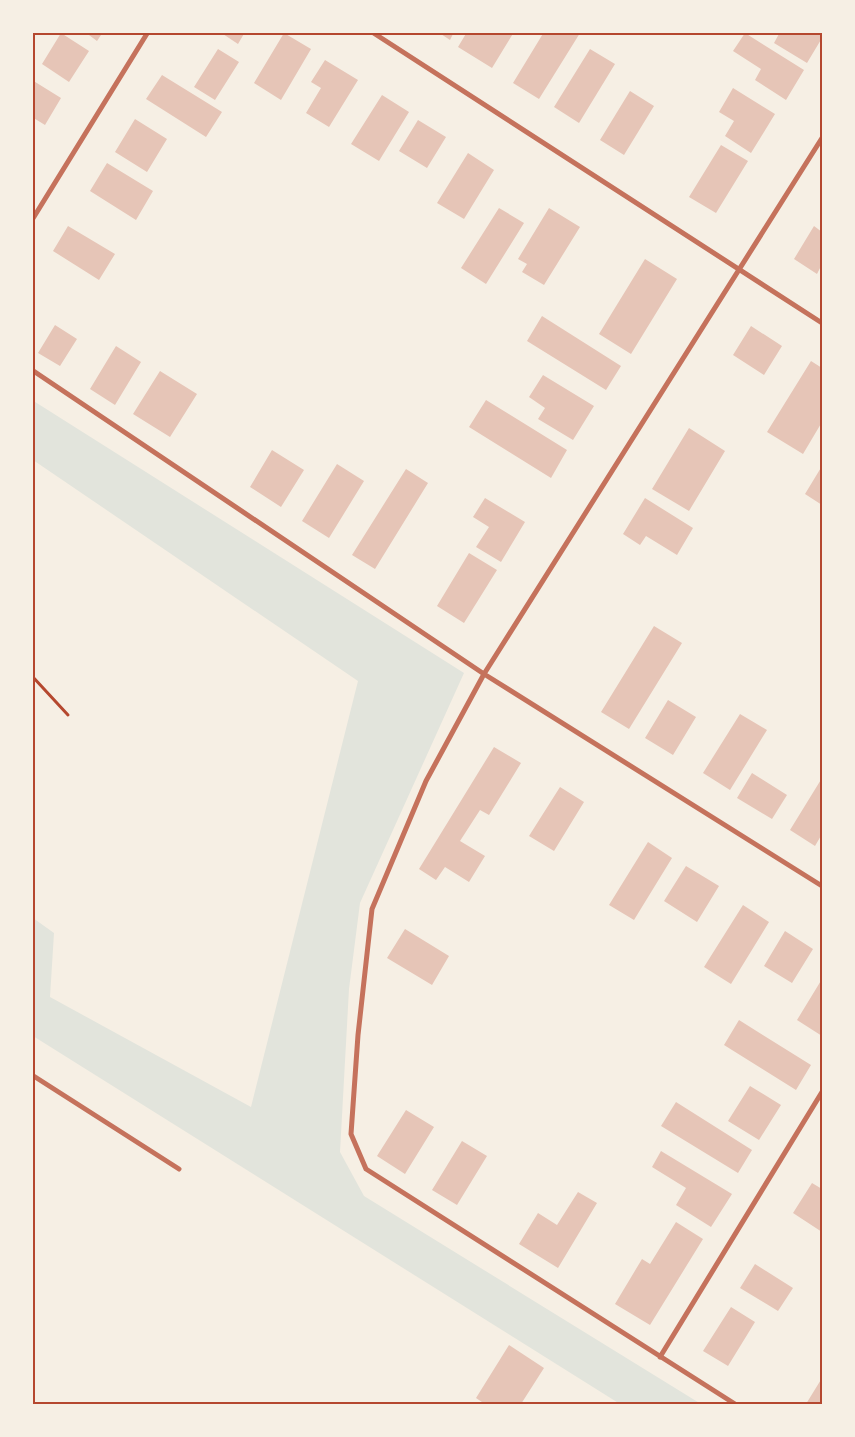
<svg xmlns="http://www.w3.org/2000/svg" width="855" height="1437" font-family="Commissioner,sans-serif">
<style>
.green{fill:#e2e4dc}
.building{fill:#e6c5b7}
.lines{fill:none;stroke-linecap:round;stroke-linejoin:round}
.path{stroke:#b5482f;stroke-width:3}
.minor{stroke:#c5725c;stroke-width:5}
.neatline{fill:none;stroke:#b5482f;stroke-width:2}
</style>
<rect width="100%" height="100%" fill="#f6efe4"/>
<path class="green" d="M32,400L464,673L360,903L349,989L340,1152L364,1196L701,1404H620L33,1036V918L54,933L50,997L251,1107L358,681L33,460Z"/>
<path class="building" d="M85,32H103L97,41Z
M220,32H245L238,44Z
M438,32H454L450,40Z
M467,32H514L492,68L458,47Z
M544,32L580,33L539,99L513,83Z
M780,32H822V38L807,63L774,43Z
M61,33L89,51L69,82L42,64Z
M284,33L311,49L281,100L254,83Z
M745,33L804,70L786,100L755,80L761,69L733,51Z
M218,49L239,62L215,100L194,87Z
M590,49L615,64L579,123L554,107Z
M325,60L358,80L329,127L306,113L321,88L311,82Z
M162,75L222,112L206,137L146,99Z
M32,80L61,98L45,125L32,117Z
M733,88L775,114L751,153L725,136L734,121L719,112Z
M630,91L654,106L624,155L600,140Z
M382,95L409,112L379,161L351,144Z
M135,119L167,139L147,172L115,152Z
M418,120L446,137L427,168L399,151Z
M721,145L748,161L716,213L689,197Z
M468,153L494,170L464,219L437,203Z
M107,163L153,191L136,220L90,191Z
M499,208L524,223L486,284L461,268Z
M549,208L580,227L544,285L522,272L527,264L518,259Z
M68,226L115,254L99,280L53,251Z
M814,226L822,232V264L817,274L794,259Z
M645,259L677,279L631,354L599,334Z
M542,316L621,366L606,390L527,341Z
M55,325L77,339L60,366L38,353Z
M751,326L782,346L764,375L733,355Z
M116,346L141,362L115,405L90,389Z
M811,361L822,368V422L803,454L767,432Z
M160,371L197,394L170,437L133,414Z
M543,375L594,406L573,440L538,419L545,408L529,397Z
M486,400L567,450L551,478L469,427Z
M689,428L725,451L689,511L652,489Z
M272,450L304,470L281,507L250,487Z
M337,464L364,481L329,538L302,521Z
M822,466V505L805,494Z
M406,469L428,483L375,569L352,555Z
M485,498L525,522L501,562L476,547L489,527L473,517Z
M645,498L693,528L677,555L646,536L640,545L623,534Z
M469,553L497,570L464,623L437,606Z
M654,626L682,643L629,729L601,712Z
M668,700L696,717L673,755L645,738Z
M740,714L767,730L730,790L703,773Z
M494,747L521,763L489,815L480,810L460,841L485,856L469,882L445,867L436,880L419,869Z
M752,773L787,795L772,819L737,798Z
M822,778V834L815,846L790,830Z
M560,787L584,802L554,851L529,836Z
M648,842L672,858L634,920L609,905Z
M686,866L719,886L697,922L664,901Z
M743,905L769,922L731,984L704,967Z
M405,929L449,956L432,985L387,958Z
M785,931L813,949L792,983L764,966Z
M822,979V1036L797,1020Z
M739,1020L811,1065L796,1090L724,1045Z
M750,1086L781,1105L759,1140L728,1121Z
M676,1102L752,1150L738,1173L661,1126Z
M406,1110L434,1127L405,1174L377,1156Z
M462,1141L487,1156L457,1205L432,1190Z
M661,1151L732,1194L711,1227L676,1205L686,1188L652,1167Z
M812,1183L822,1189V1232L793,1213Z
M578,1192L597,1203L558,1268L519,1244L538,1213L557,1225Z
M676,1222L703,1239L650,1325L615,1304L642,1259L650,1264Z
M755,1264L793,1288L778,1311L740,1288Z
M731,1307L755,1322L728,1366L703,1351Z
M509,1345L544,1368L521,1404H485L476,1398Z
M822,1378V1404H806Z"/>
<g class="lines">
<path class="path" d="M32,676L68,715"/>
<path class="minor" d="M372,32L822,323
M32,220L148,32
M32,370L484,674L822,886
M32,1075L179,1169
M660,1357L822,1092
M735,1404L366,1169L351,1134L358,1035L372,909L426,781L484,674L822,138"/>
</g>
<rect width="855" height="1437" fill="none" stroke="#f6efe4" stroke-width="68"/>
<rect x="34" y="34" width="787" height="1369" class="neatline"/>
</svg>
